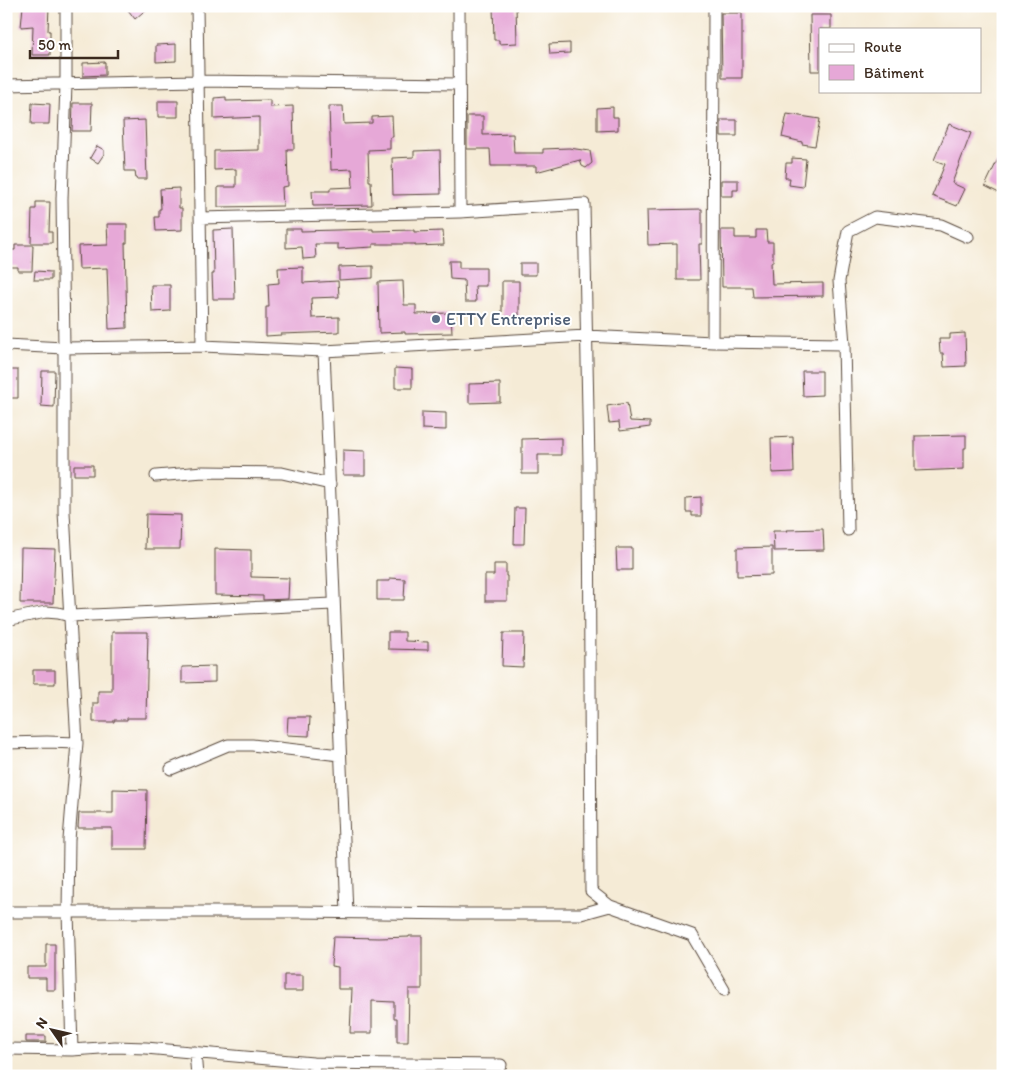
<svg xmlns="http://www.w3.org/2000/svg" width="1009" height="1082" font-family="Itim,sans-serif">
<style>
.building{fill:#e6a8d7}
.lines{fill:none;stroke-linecap:round;stroke-linejoin:round}
.minor-casing{stroke:#57473a;stroke-width:13}
.minor{stroke:#fff;stroke-width:11}
.service-dot{fill:#5c6f8a;stroke:#fff;stroke-width:2}
.labels{text-anchor:middle;stroke-width:4;stroke-linejoin:round;paint-order:stroke}
.service-label{font-size:18px;fill:#4e5e75;stroke:#fff;text-anchor:start}
</style>
<rect width="100%" height="100%" fill="#fff"/>
<filter id="ink" filterUnits="userSpaceOnUse"><feTurbulence type="fractalNoise" baseFrequency=".02" numOctaves="2"/><feDisplacementMap in="SourceGraphic" scale="10" xChannelSelector="R" yChannelSelector="G"/><feConvolveMatrix kernelMatrix="1 2 1 2 8 2 1 2 1" color-interpolation-filters="sRGB"/></filter>
<filter id="wash" filterUnits="userSpaceOnUse"><feTurbulence type="fractalNoise" baseFrequency=".0096" numOctaves="4" result="noise"/><feDisplacementMap in="SourceGraphic" scale="20" xChannelSelector="R" yChannelSelector="G"/><feGaussianBlur stdDeviation="1.12" result="paint"/><feColorMatrix in="noise" values="0 0 0 0 0 0 0 0 0 0 0 0 0 0 0 0 0 1.4 0 .05"/><feComposite in="paint" operator="in"/></filter>
<g filter="url(#wash)">
<rect width="100%" height="100%" fill="#f5ebd6"/>
<g id="blocks">
<path class="building" d="M23,6H49L48,31H50V55H32L33,26L21,27Z
M125,6H150L135,19Z
M493,6H516L517,43L499,44V40H494Z
M721,13H742V78H722Z
M810,15H831V29H820V71H811Z
M570,43V53L550,54L549,44Z
M176,44V61L156,62V45Z
M105,62V75L83,76V63Z
M226,97V101L270,100V107L293,106L294,149H287L288,186L282,187L283,206L218,207V187H236V169L214,170V151L259,150V117L214,119V98Z
M158,101H178V117H158Z
M32,103L50,104L49,124H31Z
M73,103H92L91,131H72Z
M329,106H343L344,124L372,123V117L392,116L393,137H390V149L368,150L369,181H371L372,205L313,206L312,191H330V188L353,187L352,169L331,170Z
M613,107V117H618V130L597,131V108Z
M787,114L820,119L815,146L802,144V142L782,137Z
M467,116H483V135L513,134L514,153H543V149L569,148L590,151L592,163L586,168L582,166L580,160L536,172V166H491L490,149H467Z
M145,120L147,179H136L135,171H125L123,121Z
M721,120H737V136H721Z
M949,124L971,133L952,183L965,189L957,206L932,196L945,164L934,160Z
M97,146L104,150V154L98,163L90,158Z
M1003,149V195L985,186Z
M440,150L441,194L393,195L392,158L414,157V151Z
M792,158L806,159L803,187L789,185L790,178H785L786,163H792Z
M721,180H738V190H733V196H721Z
M179,188V208H182V230L156,231L155,217H159V209H161L160,189Z
M36,202H50L49,232H52V243H31L32,209H36Z
M702,209V244H699L700,280H677V244L648,245L647,210Z
M107,224H127V243H125L127,328L109,329L107,268L79,269L78,246L108,245Z
M233,229L235,299H213L212,274H214L213,230Z
M286,229H301V231L373,229V231L414,230V232L443,231L444,245L415,246V244H373V247L338,249V244H315L316,258L303,259L302,247L286,248Z
M721,230H735V238H756V230H766L767,242H773V262H771L772,284L823,283V296L753,297L752,287H722Z
M15,245H33L32,271H18V267H6V250H15Z
M449,261H459V268H486V286H475L476,302H465L464,280L450,279Z
M520,263H536V275H520Z
M373,266V278L339,280V267Z
M303,267V283L338,281L339,297L311,298L312,318L339,317V332L281,334V335L266,336V307H269L268,284L279,283L278,268Z
M35,271L51,272V280H34Z
M403,281L404,305H416V314L451,313L452,333L405,334V332L379,333L378,282Z
M502,281H519V317H502Z
M151,285H170V311L152,312Z
M965,333L966,366L944,367L943,353H940L939,339H950V334Z
M395,368L412,369V388H395Z
M6,370H18V398H6Z
M42,371H55L54,407L41,406Z
M802,371H822V395L803,396Z
M500,383V402L469,403V384Z
M627,403L630,421L650,422V427L620,431L619,422L609,423L607,406Z
M422,412L446,413V430L422,429Z
M966,435V448H964V469L915,471V436Z
M793,437L794,472L772,473L771,438Z
M561,438V455H538V474H522V439Z
M343,450L365,451V475H343Z
M74,465H93V475H74Z
M701,497V516H692V512H686V498Z
M515,508H525L524,544H514Z
M146,514L181,515L180,549H145Z
M823,529L824,550L774,551L773,531H787L786,530Z
M772,547V575L737,576V548Z
M21,548L55,549L53,603H20Z
M616,548H632V570H617Z
M215,549L251,550V577L289,578L288,599L263,600V596L215,595Z
M494,564H506V576H507V601H485V575H494Z
M390,578L405,579L404,600H377V581H390Z
M112,632H148L146,718H127V720H114V722H93V703H98V691H112Z
M388,632H405V641L428,642V650L388,649Z
M503,633H524L523,667L502,666Z
M215,666V682L182,683V667Z
M33,670H55V684H33Z
M288,717H310L309,736L287,735Z
M113,789L147,790L146,849H112V828H78L79,813H113Z
M409,936H422V989H409L408,1042H397V1018H394V1002L372,1001V1033H350L352,989H338V967L331,966L333,937L379,938L409,937Z
M46,944H55V990H46V978H27V967H46Z
M284,975H303V991H284Z
M26,1036H46V1042H26Z"/>
</g>
</g>
<g filter="url(#ink)">
<use href="#blocks" fill-opacity="0" stroke="#57473a" stroke-width="1"/>
<g class="lines">
<defs>
<path id="minor" d="M66,6V84L62,199L64,348V512L77,743
M197,6L202,346
M459,6L460,212
M6,85L198,81L459,84
M200,218L460,212L584,204L589,465L591,891L610,906L692,935L724,990
M713,342L714,6
M6,345L64,348L202,346L324,351L586,336L713,342L844,344
M324,351L347,913
M156,476L203,472L282,473L330,484
M848,530L844,344L839,281L848,231L875,217L941,225L968,237
M6,620L46,612L58,613L70,616L333,604
M6,743L47,742L77,743L69,840L68,911L72,1050
M171,769L228,745H252L340,755
M6,912H298L463,914H581L610,906
M6,1049L72,1050L115,1047L146,1048L313,1063L501,1065
M195,1052L197,1076
M313,1063L314,1076"/>
</defs>
<use href="#minor" class="minor-casing"/>
<use href="#minor" class="minor"/>
</g>
</g>
<circle class="service-dot" cx="436" cy="319" r="5"/>
<g class="labels">
<g class="service-label">
<text x="446" y="325">ETTY Entreprise</text>
</g>
</g>
<rect width="1009" height="1082" fill="none" stroke="#fff" stroke-width="25"/>
<rect x="819" y="28" width="162" height="65" fill="#ffffff" stroke="#b1aaa5"/>
<rect x="829" y="44" width="25" height="8" fill="#ffffff" stroke="#b1aaa5"/>
<text x="864" y="52" font-size="15" fill="#3b2a1e">Route</text>
<rect x="829" y="65" width="25" height="15" fill="#e6a8d7" stroke="#b1aaa5"/>
<text x="864" y="78" font-size="15" fill="#3b2a1e">Bâtiment</text>
<g transform="translate(52 1030) rotate(304)" stroke="#ffffff" stroke-width="4" paint-order="stroke">
<path d="M0-4L9 19L0 12L-9 19Z" fill="#3b2a1e"/>
<text y="-8" font-size="14" font-weight="bold" text-anchor="middle" fill="#3b2a1e">N</text>
</g>
<path d="M30 50v8h88v-8" fill="none" stroke="#3b2a1e" stroke-width="2.5"/>
<text x="38" y="50" font-size="15" fill="#3b2a1e" stroke="#ffffff" stroke-width="4" paint-order="stroke">50 m</text>
</svg>
